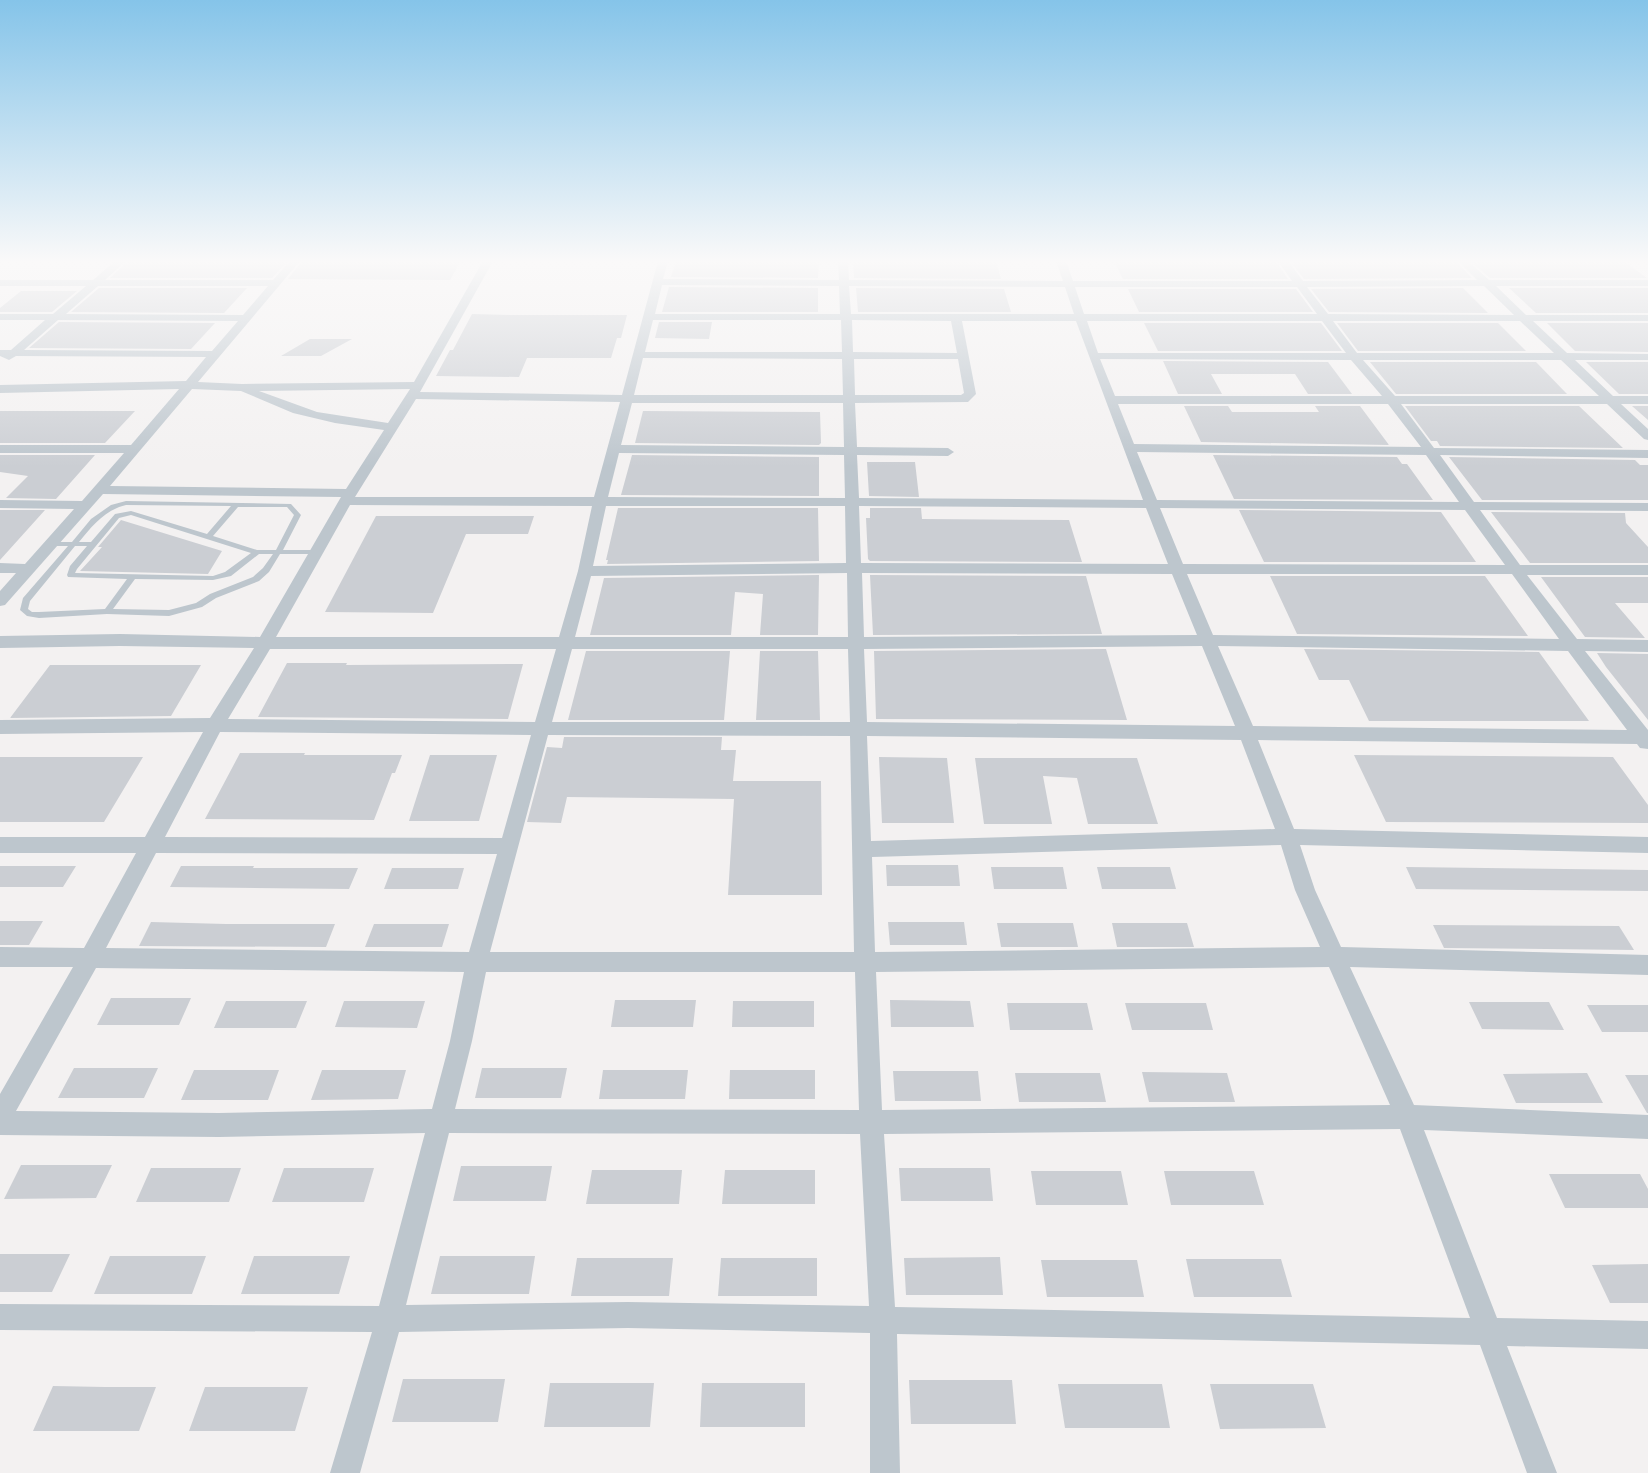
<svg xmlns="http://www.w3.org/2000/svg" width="1648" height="1473" font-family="'PT Sans',sans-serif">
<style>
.building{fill:#cbced3}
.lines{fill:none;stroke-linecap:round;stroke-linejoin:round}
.lane{fill:#bdc6cd;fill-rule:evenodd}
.street{fill:#bdc6cd;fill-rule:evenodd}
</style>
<rect width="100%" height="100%" fill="#f3f1f1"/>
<path class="building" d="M128,261H288L272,278H110Z
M302,261H461L450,280L288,279Z
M676,261H819L818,278L671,277Z
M853,261H996L1001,279L854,278Z
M1114,261H1276L1288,279H1123Z
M1290,261H1456L1472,278L1304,279Z
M1470,261H1623L1647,278H1490Z
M669,287L818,288V312H662Z
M99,288H247L224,313L71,312Z
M856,288L1004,289L1011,312H858Z
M1463,288L1488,313L1329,312L1311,289Z
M1509,288H1648V313H1536Z
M1128,289H1296L1313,312H1139Z
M21,291H77L52,312H0V308Z
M472,314L512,315H627L621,338H617L611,358H527L519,377L436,376L450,350H453Z
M59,322L215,323L191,349L29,348Z
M659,322H712L709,339L655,338Z
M1144,323H1321L1342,351H1158Z
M1337,323H1498L1526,351H1358Z
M1547,323H1648V352L1575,351Z
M310,339H352L321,356H281Z
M1163,361L1328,362L1352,394H1308L1295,374H1211L1222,394H1178Z
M1370,362H1536L1567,394H1396Z
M1586,362H1648V394H1619Z
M1184,406H1228L1232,412H1319L1315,406H1360L1389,445L1201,442Z
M1405,406H1579L1623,448L1440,446L1437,441H1431Z
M1632,406H1648V420Z
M0,411H135L105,443H0Z
M643,411L820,412L821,443L819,445L635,443Z
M0,455H95L56,499L6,498L28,476L0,472Z
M632,455L819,457V496L621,495Z
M1213,455L1397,457L1402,464H1407L1433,500L1234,499Z
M1449,457L1635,460L1640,465H1648V500H1482Z
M867,462H915L919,497L869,496Z
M618,508H818L819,561L607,564L608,560H606Z
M870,508H921L922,519L1069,520L1082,562L870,561L868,559L866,518H870Z
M0,510H45L0,560Z
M1239,510L1441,512L1476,562H1264Z
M1491,512L1625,513L1626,523L1648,547V563H1530Z
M376,516H534L528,534H466L433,613L325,612Z
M121,520L222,551L208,574L80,571L102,547H98Z
M819,575L818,635H760L763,594L735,592L731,635H590L604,578Z
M870,575L1086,576L1102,634L873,635Z
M1270,576H1485L1528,636L1297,634Z
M1541,577H1648V603H1615L1645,638L1585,637Z
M1106,649L1127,720L876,719L874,651Z
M1304,649L1539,652L1589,721H1369L1349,680H1319Z
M586,651H730L724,720H568Z
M760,651H818L820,720H756Z
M1597,653L1648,654V720L1606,667Z
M287,663H347L346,665L523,664L508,719L258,717Z
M50,665H201L171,716L10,718Z
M564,737H722L721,750H736L733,781H821L822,895H728L734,799L567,797L561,823L527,822L547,747L562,748Z
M240,753H305L304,755H402L395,773H392L374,820L205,819Z
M430,755H497L479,821H409Z
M1354,755L1613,757L1648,805V823L1386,822Z
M0,757H143L104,822H0Z
M879,757L947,758L954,823H882Z
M975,758H1137L1158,824H1088L1077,778L1043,776L1052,824H984Z
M886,865H958L960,886H887Z
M0,866H76L63,887H0Z
M181,866H254L253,868H358L349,889L170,887Z
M991,867H1063L1067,889H994Z
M1097,867H1170L1176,889H1102Z
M1406,867L1648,870V891L1416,889Z
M392,868H464L458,889H384Z
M0,921H43L29,945H0Z
M151,922L226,924H335L326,947L139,946Z
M888,922H964L967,945H890Z
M997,923H1073L1078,947H1001Z
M1112,923H1187L1194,947H1117Z
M374,924H449L442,947H365Z
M1433,925L1619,926L1634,950L1444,948Z
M111,998H191L179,1025H97Z
M615,1000H696L693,1027H611Z
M890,1000L970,1001L974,1027H891Z
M226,1001H307L296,1028H214Z
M344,1001H425L417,1028L335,1027Z
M733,1001H814V1027H732Z
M1469,1002H1549L1564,1030L1482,1029Z
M1007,1003H1087L1093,1030H1010Z
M1125,1003H1206L1213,1030H1132Z
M1587,1005H1648V1032H1602Z
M74,1068H158L144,1098H58Z
M482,1068H567L561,1098H475Z
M194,1070H279L268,1100H181Z
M322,1070H406L398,1099L311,1100Z
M603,1070H688L685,1099H599Z
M730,1070H815V1099H729Z
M893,1071H978L981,1101H895Z
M1142,1072L1227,1073L1235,1102H1149Z
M1015,1073H1100L1106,1102H1019Z
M1587,1073L1603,1103H1516L1503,1074Z
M1625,1075H1648V1113H1647Z
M21,1165H112L96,1198L4,1199Z
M461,1166H552L546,1201H453Z
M151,1168H241L229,1202H136Z
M284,1168H374L364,1202H272Z
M899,1168H990L993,1201H901Z
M592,1170H682L679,1204H586Z
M725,1170H815V1204H722Z
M1031,1171H1121L1128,1205H1036Z
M1164,1171H1254L1264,1205H1171Z
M1549,1174H1640L1648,1189V1208H1565Z
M0,1254H70L52,1292H0Z
M110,1256H206L192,1294H94Z
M254,1256H350L339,1294H241Z
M440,1256H535L529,1294H431Z
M1000,1257L1003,1295H906L904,1258Z
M577,1258H673L669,1296H571Z
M721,1258H817V1296H718Z
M1186,1259H1281L1292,1297H1194Z
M1041,1260H1137L1144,1297H1047Z
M1648,1264V1303H1610L1592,1265Z
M403,1379H505L498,1422H392Z
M909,1380H1012L1016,1424H911Z
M550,1383H654L650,1427H544Z
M702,1383H805V1427H700Z
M1058,1384H1162L1170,1428H1065Z
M1210,1384H1313L1326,1428L1220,1429Z
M53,1386L105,1387H156L139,1431H33Z
M205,1387H308L295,1431H189Z"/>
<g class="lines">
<path class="lane" d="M126,501L291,504L301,515L283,550H318L322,552L318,554H280L269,572L259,581L216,598L202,607L169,616L107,614L39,618L27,616L20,610L23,598L68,546H51L47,544L48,542H72L91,519L111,505ZM126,505L231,506L207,534L131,511L115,514L91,542H79C92,526 105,510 126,505ZM238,507H287L294,515L276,550H257L213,536ZM131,515L251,553L225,572L213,576L75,573L77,569L119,518ZM75,546H87L70,566L67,575L68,577L127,579L105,609L39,612H32L28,609L30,601ZM259,554H273L263,568L253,577L210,594L196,603L169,610L113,609L135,579L213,580L231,576Z"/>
<path class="street" d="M115,261H126L105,280H273L290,261H300L198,382L242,384L414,382L483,261H493L420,392L622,395L658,261H668L663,279L839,280L838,261H848L849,280L1063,281L1056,261H1066L1073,281H1292L1278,261H1288L1303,281L1477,280L1458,261H1468L1489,280H1648V286H1496L1526,315H1648V321H1533L1567,353L1648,354V360H1575L1613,396H1648V404H1621L1648,429V440L1644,439L1607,404H1401L1434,448L1648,450V458L1440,455L1474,502L1648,503V511L1480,510L1520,565H1648V575H1527L1577,639L1648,640V652L1585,651L1648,730V749L1640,748L1637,744L1258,740L1294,829L1648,837V853L1300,845L1315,890L1341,947L1648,955V975L1350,967L1414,1105L1648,1115V1139L1424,1130L1497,1318L1648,1321V1349L1507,1346L1557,1473H1527L1480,1345L897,1334L900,1473H870V1333L628,1328L399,1332L360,1473H330L372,1332L0,1330V1304L379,1306L425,1133L219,1137L0,1135V1094L73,967H0V947L84,948L136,853H0V837H145L203,732L0,734V720L210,718L254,648L120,646L0,648V636L120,634L260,637L341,497L103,494L5,605L0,606V591L16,573H0V563L25,564L74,509L0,508V500L82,501L124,453H0V445H131L179,389L0,393V385L186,381L206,357L16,356L9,360L0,356V350H11L45,320H0V314H53L86,286H0V280H93ZM662,285L839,286L840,314H655ZM98,286H268L243,315L66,314ZM849,286L1065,287L1074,314H851ZM1484,286L1514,315L1328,314L1307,287ZM1075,287H1297L1317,314H1084ZM58,320L238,321L212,351L24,350ZM653,320H841L842,352H645ZM852,320L951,321L957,353L853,352ZM962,321H1076L1143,500L859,498L857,455L948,456L954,452L948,448L857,447L855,403L968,402L976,394ZM1087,321H1322L1346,353H1098ZM1333,321H1520L1554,353H1357ZM643,358L842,359L843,395H634ZM854,359H958L964,393L961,395H855ZM1100,359L1351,360L1382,396H1115ZM1363,360H1561L1599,396H1395ZM192,389L241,391L293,413L335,423L384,430L346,489L110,486ZM410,389L388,423L317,412L259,391ZM416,399L620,402L594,497H355ZM632,403H843L844,447L621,445ZM1118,404H1388L1421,447L1134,444ZM1137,452L1426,455L1459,502L1157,500ZM619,453L844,455L845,498L608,497ZM350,505L592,506L578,571L559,637H276ZM606,506H845L846,563L593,566ZM859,506L1146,508L1168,564L861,563ZM1160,508L1465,510L1505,565L1183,564ZM847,573L848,637H575L591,576ZM862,573L1172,574L1197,635L864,637ZM1187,574H1512L1559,639L1213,635ZM1202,646L1235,726L867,722L864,649ZM1218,646L1568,651L1627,730L1253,726ZM270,649H556L535,722L228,719ZM572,649H848L850,722H552ZM220,732L531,735L502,838L165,837ZM548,735L850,736L854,952H490ZM867,736L1241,740L1275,829L871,841ZM1281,845L1295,890L1320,947L875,952L872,857ZM156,853L497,854L469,952L106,948ZM1329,967L1390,1105L882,1110L876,972ZM96,968L464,972L450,1041L432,1109L219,1113L16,1111ZM486,972H855L859,1110L455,1109L472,1041ZM1400,1129L1470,1318L895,1307L884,1134ZM449,1133L860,1134L869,1306L628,1302L406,1305Z"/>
</g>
<linearGradient id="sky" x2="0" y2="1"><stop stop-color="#85c4e9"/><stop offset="0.56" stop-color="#faf9f9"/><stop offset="1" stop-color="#faf9f9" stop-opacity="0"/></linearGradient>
<rect width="1648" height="467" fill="url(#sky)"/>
</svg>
